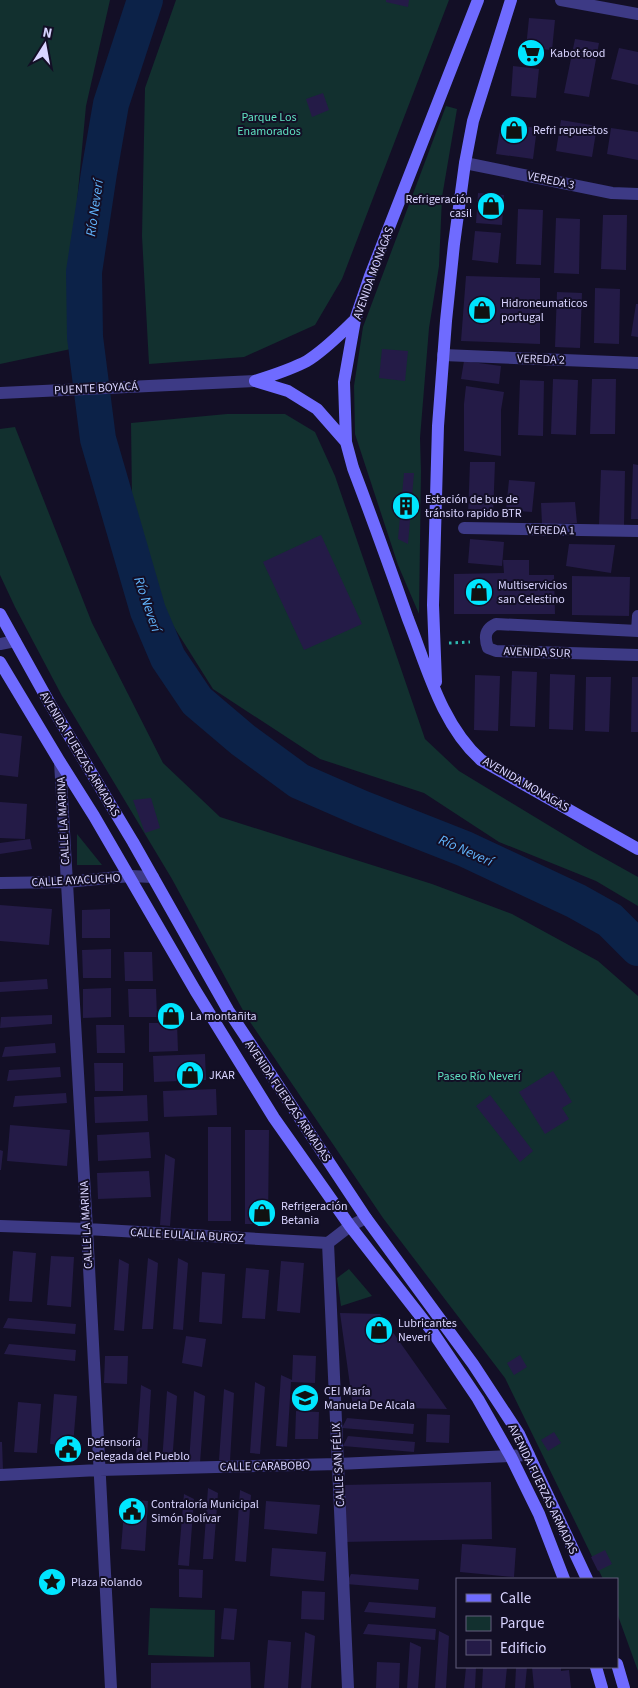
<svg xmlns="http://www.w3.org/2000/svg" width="638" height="1688" font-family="'Source Sans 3',sans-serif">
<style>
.green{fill:#12302f}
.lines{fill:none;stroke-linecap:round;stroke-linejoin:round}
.river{stroke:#0c2248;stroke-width:36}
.building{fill:#241b47}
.path{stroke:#2fb8b0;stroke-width:3;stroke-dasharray:2.5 4;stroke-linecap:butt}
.street{stroke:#3d3a85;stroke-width:12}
.secondary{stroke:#6f6bff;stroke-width:12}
.labels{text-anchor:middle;stroke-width:4;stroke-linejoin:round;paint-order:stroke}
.poi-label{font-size:12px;fill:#d9d4ff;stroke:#130f26;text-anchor:start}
.park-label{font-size:12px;fill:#5fe0c0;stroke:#130f26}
.street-label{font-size:12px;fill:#d9d4ff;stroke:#130f26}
.water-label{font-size:14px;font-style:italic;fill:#62b6ff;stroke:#130f26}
</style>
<rect width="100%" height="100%" fill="#130f26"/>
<path class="green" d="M0,0H110L86,106L74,234L85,346L0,364Z
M176,0H449L342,279L315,325L244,357L149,364L142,236L145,88Z
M446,106L457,109L442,197L439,266L429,328L420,438L421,471L419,614L398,565L355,434L354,386L363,327Z
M227,414H285L315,432L335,476L425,739L459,771L586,848L638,877V906L596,881L499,842L424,793L320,759L213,689L167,616L132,498L131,423Z
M15,427L92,623L163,763L220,817L432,884L512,914L598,961L638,996V1671L617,1613V1579H603L505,1378L383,1218L246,1016L172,879L62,696L15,607L0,575V429Z
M77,834L102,865H77Z
M349,1269L372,1296L341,1306L337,1278Z
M150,1608L215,1610L214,1657L148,1655Z"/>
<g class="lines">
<path class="river" d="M145,0L111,104L99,173L84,272L85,337L98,439L148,611L168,658L197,701L243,740L299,781L361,808L465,849L576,901L610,920L638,948"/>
</g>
<path class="building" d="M386,0H409L408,7L386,2Z
M529,18L555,20L552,50L526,48Z
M575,39L599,43L589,97L564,93Z
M619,48L638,52V85L611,79Z
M513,66L539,69L536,98L511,96Z
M323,93L329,110L312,117L306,99Z
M561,120L597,126L592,157L556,151Z
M501,123L537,128L533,159L496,154Z
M611,128L638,132V160L607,154Z
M478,193L504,195L502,225L476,223Z
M518,209L543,210L541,265L516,264Z
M603,215H627L626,270L601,269Z
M556,218L580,219L579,274L554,273Z
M475,231L501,233L498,263L472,260Z
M466,276L540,278V344L461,341Z
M595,288L620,289L619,344L594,343Z
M557,292L582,293L580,348L555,347Z
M636,304H638V337L631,336Z
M382,349L408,351L405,381L379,378Z
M464,361L501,366L499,384L461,379Z
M553,379L578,380L576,435L551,434Z
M592,379H616L615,434H590Z
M520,380L544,381L543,436L518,435Z
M466,386L504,392L501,410V456L464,451V404Z
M470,462H495L493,517H468Z
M633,464L638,465V519H631Z
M601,470L625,471L624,526L599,525Z
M404,473H414L408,544L398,539Z
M509,480L535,482L532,512L506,510Z
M575,502L577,523L542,524L541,503Z
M321,535L362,624L304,650L263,562Z
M470,539L504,542L502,566L468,563Z
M569,544L615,545L611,573L566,566Z
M503,560H529V575H554L555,614H454V574L504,573Z
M572,576L630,577L629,616L572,615Z
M512,671L537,672L535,727L510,726Z
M550,674L575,675L573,730L549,729Z
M475,675L500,676L498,731L474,730Z
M586,677H611L609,732L585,731Z
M632,677H638V732H631Z
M0,733L22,736L18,777L0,775Z
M151,798L160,828L145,833L133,800Z
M0,802L27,804L25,839L0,838Z
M30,839L32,849L0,854V843Z
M0,905L52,909L49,945L0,941Z
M110,909V938H82V910Z
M111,949V978H83L82,950Z
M124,952H152L153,981H125Z
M47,979L48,989L0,992V982Z
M111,988V1017L83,1018V989Z
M128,989H156L157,1017H129Z
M52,1015V1024L0,1028L1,1017Z
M149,1023H177L178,1051L149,1052Z
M96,1025H124L125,1053H97Z
M55,1043L56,1053L2,1057L5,1047Z
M205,1054L206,1080L154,1082L153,1056Z
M94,1063H123V1091H95Z
M60,1067L61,1077L7,1081L9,1070Z
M553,1071L572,1102L562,1108L569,1119L545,1134L519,1092Z
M216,1089L217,1115L164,1117L163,1091Z
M66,1093L67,1103L13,1107L15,1096Z
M147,1095L148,1121L95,1123L94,1097Z
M490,1095L533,1151L520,1162L476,1106Z
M10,1125L70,1130L67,1166L7,1161Z
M208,1127H231V1221H208Z
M245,1130H269L268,1224H245Z
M149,1132L151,1158L98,1161L97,1135Z
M0,1150L3,1151L1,1170H0Z
M165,1154L175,1159L170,1226L160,1225Z
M149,1171L151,1197L98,1199L97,1173Z
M13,1251L36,1253L32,1302L9,1301Z
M51,1256L74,1257L71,1307L47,1305Z
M148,1258L158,1263L153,1329H142Z
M178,1258L188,1263L183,1330L173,1329Z
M119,1259L129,1264L124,1331L114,1330Z
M281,1261L304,1263L300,1313L277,1311Z
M246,1268L269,1270L265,1319L242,1318Z
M202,1272L225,1274L222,1324L199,1322Z
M340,1313L380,1314L447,1409L353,1407Z
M8,1318L76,1324L75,1334L3,1328Z
M186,1336L206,1339L202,1367L182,1363Z
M9,1344L76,1350L75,1361L4,1354Z
M293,1355L316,1356L315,1383L291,1382L287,1447L276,1446L281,1375L292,1380Z
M520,1355L527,1367L514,1375L507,1363Z
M105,1356H128L127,1384L104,1383Z
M255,1382L265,1387L260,1454L250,1453Z
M141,1385L151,1390L147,1457L136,1456Z
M224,1389L234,1393L230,1461L219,1460Z
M167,1391L177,1396L172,1463L162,1462Z
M194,1391L205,1396L200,1463L189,1462Z
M54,1394L77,1396L73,1446L50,1444Z
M18,1402L41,1404L37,1453L14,1452Z
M296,1411L319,1412L318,1439H295Z
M427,1414L450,1415L449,1443L426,1442Z
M347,1418L414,1424L413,1434L342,1428Z
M554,1432L561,1443L548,1451L541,1440Z
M348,1436L415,1442L414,1452L343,1446Z
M0,1442H2L3,1470H0Z
M491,1482L492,1539L343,1542L342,1485Z
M208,1488L218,1493L213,1559H203Z
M240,1490L251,1495L246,1562L235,1561Z
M184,1494L194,1499L189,1566L178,1565Z
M125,1499L148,1501L145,1551L121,1549Z
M266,1501L320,1505L317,1534L264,1529Z
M462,1544L516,1548L514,1577L460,1572Z
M272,1548L326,1552L324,1581L270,1576Z
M605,1550L612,1564L598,1571L591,1557Z
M179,1569L203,1570L202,1598L179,1597Z
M351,1574L419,1579L418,1590L346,1584Z
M302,1591L325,1592L324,1620L301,1619Z
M369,1602L436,1607L435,1618L364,1612Z
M224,1608L237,1609L234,1640L221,1639Z
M368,1624L436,1629L435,1640L363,1634Z
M439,1631L449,1636L446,1688H435Z
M305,1632L315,1636L311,1688H301Z
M268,1640L291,1642L288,1688H264Z
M410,1642L421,1647L418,1688H407Z
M250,1662L251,1688H151V1663Z
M377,1662L400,1663L399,1688H376Z
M466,1667H476L475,1688H464Z
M483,1667H507L505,1688H482Z
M516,1667H527L525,1688H515Z
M532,1667H561V1671L569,1670L571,1688H534Z"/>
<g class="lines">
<path class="path" d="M449,643L470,642"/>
<path class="street" d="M561,0L638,14
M465,163L612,193L638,194
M443,355L638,363
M0,393L255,381
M464,528L638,531
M637,631L638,616
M638,631L496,624C485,629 484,637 488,648L496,651L638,655
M0,644L15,641
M60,762L87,1229L111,1688
M0,883L66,882L130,876L153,877
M0,1226L87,1229L328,1243L350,1226L366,1218
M328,1243L348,1688
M0,1475L99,1470L338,1464L529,1455"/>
<path class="secondary" d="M478,0L370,276L355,320L344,382L346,442L353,468C372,518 390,568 408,619C427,667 441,724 481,760L638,849
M255,381C273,375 290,370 307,361C325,350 340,334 355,320
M255,381L288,391L317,409L346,442
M0,614L50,704L133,842L228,1010L366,1218L473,1364L519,1434L587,1579
M0,662L60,762L94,816L195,990L274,1118L350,1226L432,1331L478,1399L511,1457L539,1514L564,1579
M436,682L433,605L438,426L446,321L454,244L465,163L473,121L511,0
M617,1664L624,1688
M596,1667L602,1688"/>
</g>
<defs>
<symbol id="supermarket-disc" viewBox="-11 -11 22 22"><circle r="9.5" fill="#00e5ff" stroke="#130f26"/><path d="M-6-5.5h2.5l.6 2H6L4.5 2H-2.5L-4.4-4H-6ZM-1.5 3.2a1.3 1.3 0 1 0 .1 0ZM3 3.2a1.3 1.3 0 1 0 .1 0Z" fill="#111"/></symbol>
<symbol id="shop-disc" viewBox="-11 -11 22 22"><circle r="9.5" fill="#00e5ff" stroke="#130f26"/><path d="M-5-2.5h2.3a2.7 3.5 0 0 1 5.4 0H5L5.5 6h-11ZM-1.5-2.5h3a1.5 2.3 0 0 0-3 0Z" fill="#111"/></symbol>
<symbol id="building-disc" viewBox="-11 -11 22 22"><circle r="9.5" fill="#00e5ff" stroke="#130f26"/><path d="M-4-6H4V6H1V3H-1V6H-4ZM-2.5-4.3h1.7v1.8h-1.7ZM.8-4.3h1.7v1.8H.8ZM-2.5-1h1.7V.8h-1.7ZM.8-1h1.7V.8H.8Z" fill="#111"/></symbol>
<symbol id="school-disc" viewBox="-11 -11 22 22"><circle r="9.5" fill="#00e5ff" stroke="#130f26"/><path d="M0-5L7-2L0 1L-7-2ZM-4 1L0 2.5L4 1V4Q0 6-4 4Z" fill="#111"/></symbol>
<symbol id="civic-disc" viewBox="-11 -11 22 22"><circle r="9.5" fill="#00e5ff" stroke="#130f26"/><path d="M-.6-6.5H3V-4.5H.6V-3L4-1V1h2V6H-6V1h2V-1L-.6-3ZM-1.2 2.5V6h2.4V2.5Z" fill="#111"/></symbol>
<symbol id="sight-disc" viewBox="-11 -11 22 22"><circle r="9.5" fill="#00e5ff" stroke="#130f26"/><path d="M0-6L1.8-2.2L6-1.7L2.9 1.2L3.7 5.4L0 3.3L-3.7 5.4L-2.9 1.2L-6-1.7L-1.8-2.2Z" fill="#111"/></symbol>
</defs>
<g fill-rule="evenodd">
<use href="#supermarket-disc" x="515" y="37" width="32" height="32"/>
<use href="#shop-disc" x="498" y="114" width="32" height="32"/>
<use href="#shop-disc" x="475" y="190" width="32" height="32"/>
<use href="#shop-disc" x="466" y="294" width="32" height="32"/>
<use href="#building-disc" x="390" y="490" width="32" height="32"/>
<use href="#shop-disc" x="463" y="576" width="32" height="32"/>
<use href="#shop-disc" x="155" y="1000" width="32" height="32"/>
<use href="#shop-disc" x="174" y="1059" width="32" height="32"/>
<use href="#shop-disc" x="246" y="1197" width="32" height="32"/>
<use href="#shop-disc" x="363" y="1314" width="32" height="32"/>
<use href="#school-disc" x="289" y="1382" width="32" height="32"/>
<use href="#civic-disc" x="52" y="1433" width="32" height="32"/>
<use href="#civic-disc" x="116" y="1495" width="32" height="32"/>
<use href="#sight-disc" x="36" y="1566" width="32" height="32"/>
</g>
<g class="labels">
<g class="poi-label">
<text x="550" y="57">Kabot food</text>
<text x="533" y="134">Refri repuestos</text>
<text x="472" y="203" text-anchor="end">Refrigeración<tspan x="472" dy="14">casil</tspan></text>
<text x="501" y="307">Hidroneumaticos<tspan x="501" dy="14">portugal</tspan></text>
<text x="425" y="503">Estación de bus de<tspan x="425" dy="14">tránsito rapido BTR</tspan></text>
<text x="498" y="589">Multiservicios<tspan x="498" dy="14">san Celestino</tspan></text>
<text x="190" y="1020">La montañita</text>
<text x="209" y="1079">JKAR</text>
<text x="281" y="1210">Refrigeración<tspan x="281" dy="14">Betania</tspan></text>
<text x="398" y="1327">Lubricantes<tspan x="398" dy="14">Neverí</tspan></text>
<text x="324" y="1395">CEI María<tspan x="324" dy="14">Manuela De Alcala</tspan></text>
<text x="87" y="1446">Defensoría<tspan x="87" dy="14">Delegada del Pueblo</tspan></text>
<text x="151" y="1508">Contraloría Municipal<tspan x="151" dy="14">Simón Bolívar</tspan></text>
<text x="71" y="1586">Plaza Rolando</text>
</g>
<g class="park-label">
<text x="269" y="121">Parque Los<tspan x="269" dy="14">Enamorados</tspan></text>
<text x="479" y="1080">Paseo Río Neverí</text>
</g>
<g class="street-label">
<text transform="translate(551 180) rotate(12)" y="4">VEREDA 3</text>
<text transform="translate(373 273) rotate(-70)" y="4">AVENIDA MONAGAS</text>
<text transform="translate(541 359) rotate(2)" y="4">VEREDA 2</text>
<text transform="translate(96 388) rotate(-3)" y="4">PUENTE BOYACÁ</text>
<text transform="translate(551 530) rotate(1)" y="4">VEREDA 1</text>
<text transform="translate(537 652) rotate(2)" y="4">AVENIDA SUR</text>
<text transform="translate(80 754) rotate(59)" y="4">AVENIDA FUERZAS ARMADAS</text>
<text transform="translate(526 784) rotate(30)" y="4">AVENIDA MONAGAS</text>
<text transform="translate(63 821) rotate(-93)" y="4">CALLE LA MARINA</text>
<text transform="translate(76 880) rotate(-3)" y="4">CALLE AYACUCHO</text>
<text transform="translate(288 1101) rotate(56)" y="4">AVENIDA FUERZAS ARMADAS</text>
<text transform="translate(86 1225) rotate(-93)" y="4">CALLE LA MARINA</text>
<text transform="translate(187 1235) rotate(3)" y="4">CALLE EULALIA BUROZ</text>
<text transform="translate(338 1465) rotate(-93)" y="4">CALLE SAN FÉLIX</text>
<text transform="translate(265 1466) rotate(-1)" y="4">CALLE CARABOBO</text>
<text transform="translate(543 1489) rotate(64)" y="4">AVENIDA FUERZAS ARMADAS</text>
</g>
<g class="water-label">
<text transform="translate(94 208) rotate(-82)" y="5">Río Neverí</text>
<text transform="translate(148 604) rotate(71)" y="5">Río Neverí</text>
<text transform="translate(466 850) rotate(24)" y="5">Río Neverí</text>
</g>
</g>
<rect x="456" y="1578" width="162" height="90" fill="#130f26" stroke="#625e7d"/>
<rect x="466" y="1594" width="25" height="8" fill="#6f6bff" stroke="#625e7d"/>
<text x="500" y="1603" font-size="15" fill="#d9d4ff">Calle</text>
<rect x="466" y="1616" width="25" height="15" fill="#12302f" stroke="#625e7d"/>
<text x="500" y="1628" font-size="15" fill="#d9d4ff">Parque</text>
<rect x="466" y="1640" width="25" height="15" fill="#241b47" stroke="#625e7d"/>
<text x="500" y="1653" font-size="15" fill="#d9d4ff">Edificio</text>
<g transform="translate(45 45) rotate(11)" stroke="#130f26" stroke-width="4" paint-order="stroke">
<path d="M0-4L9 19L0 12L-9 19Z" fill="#d9d4ff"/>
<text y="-8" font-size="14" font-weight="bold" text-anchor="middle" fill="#d9d4ff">N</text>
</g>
</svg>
